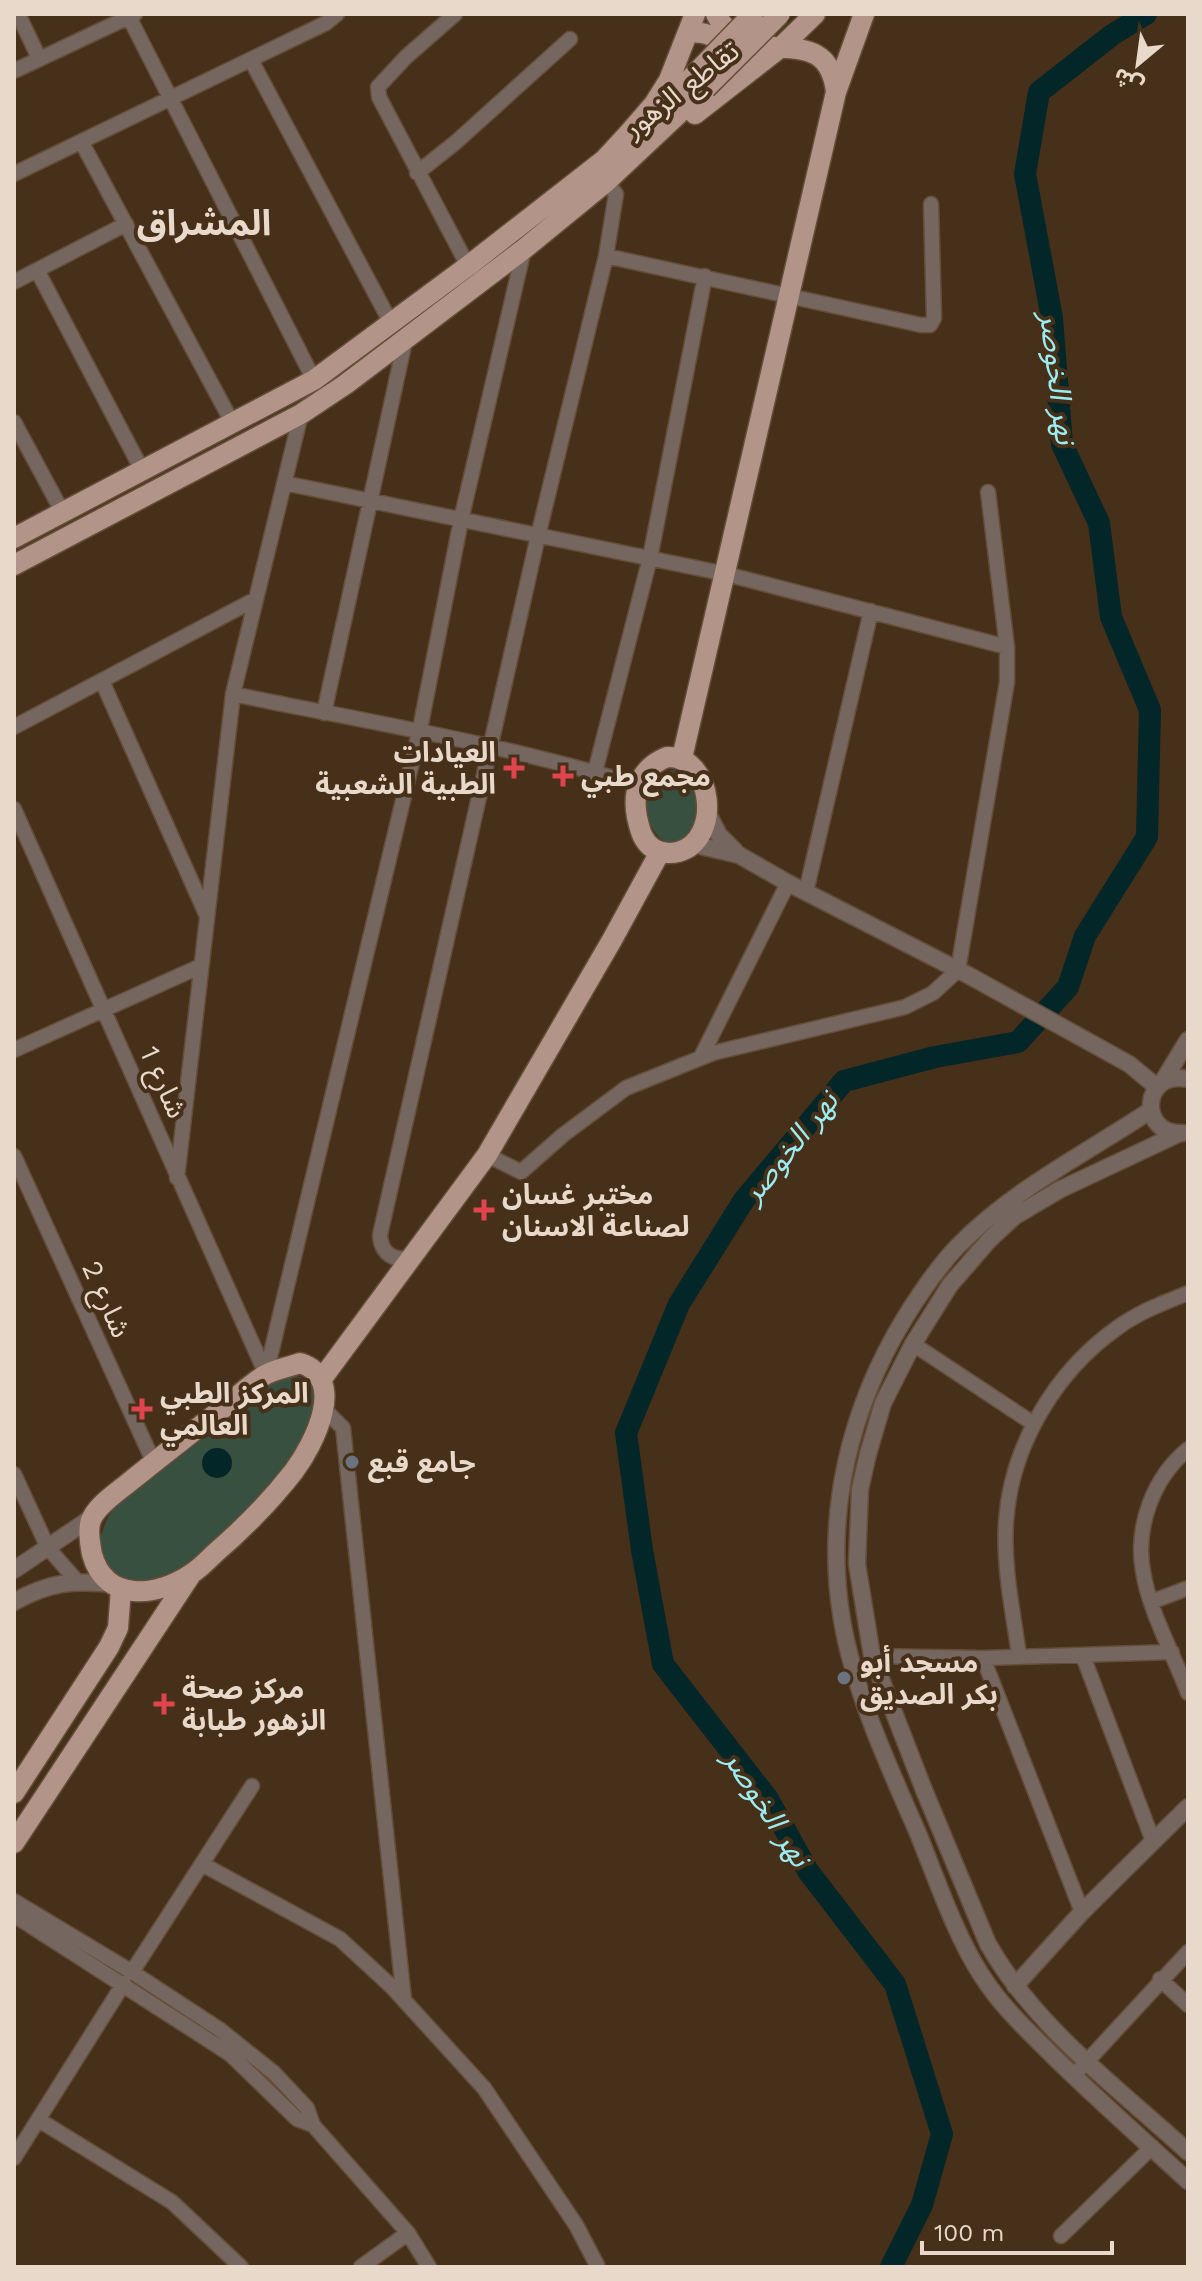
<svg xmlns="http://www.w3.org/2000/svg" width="1202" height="2281" font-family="'Work Sans','Noto Sans Arabic',sans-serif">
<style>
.green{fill:#37503f}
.water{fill:#032628}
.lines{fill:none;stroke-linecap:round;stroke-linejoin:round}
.river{stroke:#032628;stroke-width:22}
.minor-casing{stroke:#644e39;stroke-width:17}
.tertiary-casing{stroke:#644e39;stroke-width:19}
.primary-casing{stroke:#644e39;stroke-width:23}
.minor{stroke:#756660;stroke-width:14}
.tertiary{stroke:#756660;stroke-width:16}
.primary{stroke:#b39488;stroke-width:20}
.primary-bridge-casing{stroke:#644e39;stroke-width:23;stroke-linecap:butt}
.primary-bridge{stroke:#b39488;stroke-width:20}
.health-dot{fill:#e0444e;stroke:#473019;stroke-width:3}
.worship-dot{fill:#6b7280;stroke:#473019;stroke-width:3}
.labels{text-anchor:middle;stroke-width:8;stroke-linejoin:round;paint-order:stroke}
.street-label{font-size:28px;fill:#e8d9cb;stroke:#473019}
.poi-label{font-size:28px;font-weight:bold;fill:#e8d9cb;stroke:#473019;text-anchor:start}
.water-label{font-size:30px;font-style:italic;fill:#9cedf1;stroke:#473019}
.district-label{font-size:36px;font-weight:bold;fill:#e8d9cb;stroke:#473019}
</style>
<rect width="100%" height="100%" fill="#473019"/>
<path class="green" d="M674,770C698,781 696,794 700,818L683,843L668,845C639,824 633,778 674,770Z
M293,1375L306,1379L314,1389C316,1413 303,1438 291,1458C277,1483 189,1572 163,1579C156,1581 141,1586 133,1584C128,1584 121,1578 117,1576C85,1558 104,1518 122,1497L272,1380Z"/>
<path class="water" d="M202 1463a15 15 0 1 1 30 0a15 15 0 1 1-30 0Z"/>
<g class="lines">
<path class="river" d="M891,2267L922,2205L942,2134L895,1984L808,1871L768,1799L663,1664L642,1550L626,1433L679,1304L744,1200L844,1081L935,1057L1018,1042L1068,987L1085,936L1147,837L1150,710L1111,617L1099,523L1062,444L1052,318L1025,174L1039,92L1112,35L1146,14"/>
<defs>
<path id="minor" d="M18,14L39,58
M455,14L406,57L378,87L379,97L468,266
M129,17L314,380
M251,60L391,323
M14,71L135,14
M82,143L232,422
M417,173L456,142L570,39
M14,174L326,23L337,14
M606,256L921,325H930L934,318L931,204
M37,270L142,470
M14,282L126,224
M14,422L63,513
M284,483L726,574L1007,647
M102,681L206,914
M233,694C368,722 504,744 637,785
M324,713L405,341
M14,727L254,600
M595,772L650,558L705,276
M14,809L266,1374
M806,892L871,611
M14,1050L201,966
M701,1057L788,883
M487,1155L521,1172L563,1135L626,1088L713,1053L905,1007L933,993L958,970L1007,682V647L988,492
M14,1156L154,1463
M177,1178L233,694L301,414
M413,1256C395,1263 381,1254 380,1235L538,536L606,256L616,194L606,182
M913,1344L1034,1424
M266,1374L420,729L461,520L524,249
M324,1409L343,1428L404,2000
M1188,1449C1153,1478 1135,1527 1143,1571C1149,1611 1174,1655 1188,1693
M14,1474L48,1548L76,1580
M1151,1602L1188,1588
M1019,1655C1013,1611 1003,1567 1006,1522C1011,1446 1055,1372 1117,1328C1139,1312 1163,1303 1188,1293
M872,1656L983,1658L1172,1652
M1083,1656L1153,1841
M983,1658L1082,1912
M202,1864L340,1939L391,1986L484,2088L576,2225L597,2265L596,2267
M14,1901L132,1972L219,2029L274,2073L307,2108L313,2125L408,2233L429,2267
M14,1915L230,2054L297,2119L313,2125
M132,1972L252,1786
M1160,1979L1188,2005
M1079,2070L1188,1952
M39,2120L172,2202L241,2267
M14,2158L124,1983
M1061,2236L1152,2147
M361,2267L408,2233"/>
<path id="tertiary" d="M707,812L719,835L735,851
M692,844L739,855L788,883L968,975L1129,1064L1157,1087
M1163,1081L1188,1040
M1151,1110C1085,1154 1012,1190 957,1247C937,1268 921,1292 906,1316C850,1407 824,1513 842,1620C854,1691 888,1765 917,1831C936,1877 955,1935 982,1976C1001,2006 1027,2030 1052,2055C1096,2098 1142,2139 1188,2181
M1183,1133C1138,1136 1141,1069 1188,1079
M1178,1134L1059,1190L1015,1216L990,1239L950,1285L913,1344L883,1403L868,1454L860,1489L857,1564L872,1656L924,1790L988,1944C1035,2027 1118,2088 1188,2152
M14,1570L91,1518
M14,1602C49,1582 73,1580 113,1584
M1015,1986L1082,1912L1188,1807"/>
<path id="primary" d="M716,14C748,78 827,14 836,92
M688,33C707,30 723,40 734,54
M660,109L693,76
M695,114L781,47L815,14
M14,538L314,380L468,266L604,160L628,134L654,104L669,80L695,14
M14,565L301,414L346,384L524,249L606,182L706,88
M667,757C713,755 723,840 678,852C670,854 661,853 654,849C642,841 640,830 637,817C632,791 640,768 667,757Z
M682,758L836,92L864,14
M300,1363C348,1378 314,1444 294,1471C270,1502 243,1529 214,1554C207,1561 199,1569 191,1574C157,1597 105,1603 92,1554C90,1544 87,1527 92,1518C98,1505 116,1493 127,1484C158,1459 190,1434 222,1409C236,1398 250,1384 265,1375C275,1369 289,1367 300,1363Z
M321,1380L487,1155L612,940L660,852
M14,1793L109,1647L118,1628L121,1589
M14,1843L190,1576"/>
</defs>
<use href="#minor" class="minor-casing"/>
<use href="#tertiary" class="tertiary-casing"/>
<use href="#primary" class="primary-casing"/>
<use href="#minor" class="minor"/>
<use href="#tertiary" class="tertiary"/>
<use href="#primary" class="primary"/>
<defs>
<path id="primary-bridge" d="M693,76L753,14
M706,88L780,14"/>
</defs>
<use href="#primary-bridge" class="primary-bridge-casing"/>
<use href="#primary-bridge" class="primary-bridge"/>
</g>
<g class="health-dot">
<path d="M510 756h8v8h8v8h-8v8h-8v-8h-8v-8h8z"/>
<path d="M559 764h8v8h8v8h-8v8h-8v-8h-8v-8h8z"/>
<path d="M480 1198h8v8h8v8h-8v8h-8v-8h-8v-8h8z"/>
<path d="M138 1397h8v8h8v8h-8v8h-8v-8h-8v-8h8z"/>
<path d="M160 1692h8v8h8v8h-8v8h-8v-8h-8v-8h8z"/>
</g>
<g class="worship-dot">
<circle cx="352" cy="1462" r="8"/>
<circle cx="844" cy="1678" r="8"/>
</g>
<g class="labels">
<g class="street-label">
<text transform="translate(681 89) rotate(-38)" y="10">تقاطع الزهور</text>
<text transform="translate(164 1082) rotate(66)" y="10">شارع 1</text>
<text transform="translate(107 1299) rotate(66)" y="10">شارع 2</text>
</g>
<g class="poi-label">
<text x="496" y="762" text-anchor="end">العيادات<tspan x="496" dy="32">الطبية الشعبية</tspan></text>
<text x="581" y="786">مجمع طبي</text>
<text x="502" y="1204">مختبر غسان<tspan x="502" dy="32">لصناعة الاسنان</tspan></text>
<text x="160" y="1403">المركز الطبي<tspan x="160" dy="32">العالمي</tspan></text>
<text x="368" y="1472">جامع قبع</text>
<text x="860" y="1672">مسجد أبو<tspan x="860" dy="32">بكر الصديق</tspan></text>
<text x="182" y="1698">مركز صحة<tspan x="182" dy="32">الزهور طبابة</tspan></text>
</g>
<g class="water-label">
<text transform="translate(1058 378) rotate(83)" y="10">نهر الخوصر</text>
<text transform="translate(790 1147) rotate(-51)" y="10">نهر الخوصر</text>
<text transform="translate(767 1808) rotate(57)" y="10">نهر الخوصر</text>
</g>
<g class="district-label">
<text x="204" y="235">المشراق</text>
</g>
</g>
<rect width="1202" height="2281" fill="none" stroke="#e8d9cb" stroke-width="32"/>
<g transform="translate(1138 64) rotate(209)" stroke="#473019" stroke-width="6" paint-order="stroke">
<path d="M0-6L14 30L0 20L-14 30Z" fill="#e8d9cb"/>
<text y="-12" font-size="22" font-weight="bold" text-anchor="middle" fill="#e8d9cb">ش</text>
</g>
<path d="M922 2241v12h190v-12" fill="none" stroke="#e8d9cb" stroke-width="4"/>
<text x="934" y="2241" font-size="24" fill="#e8d9cb" stroke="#473019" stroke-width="6" paint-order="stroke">100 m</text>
</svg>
